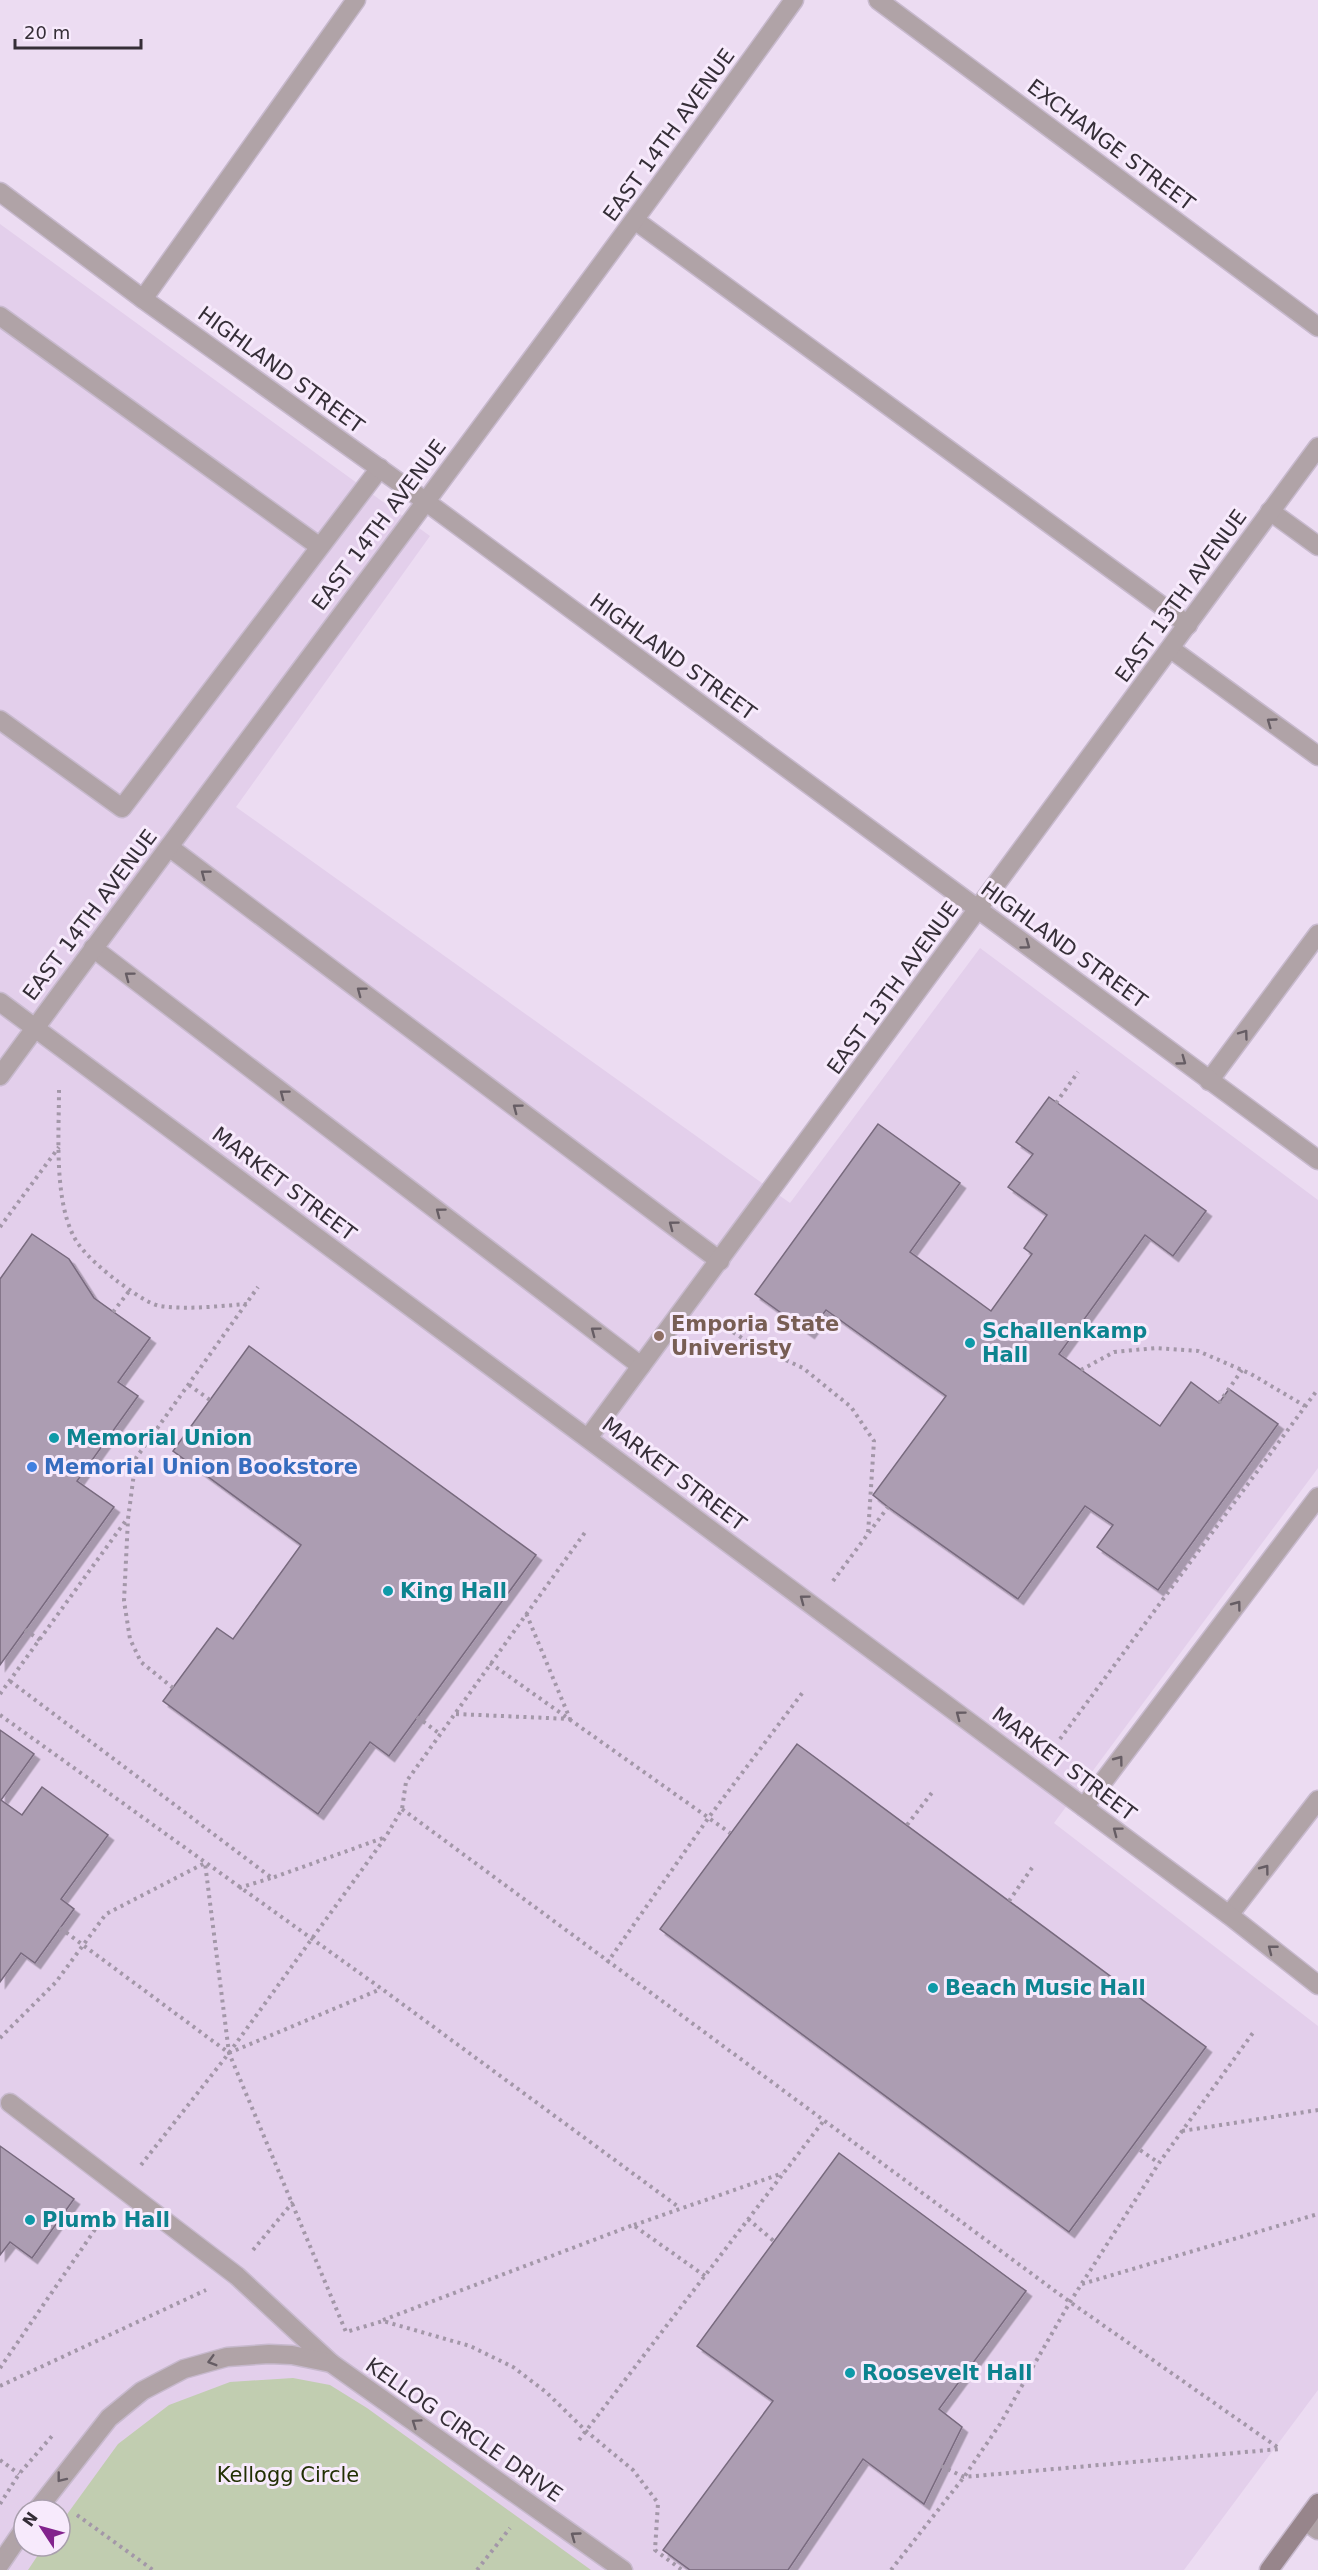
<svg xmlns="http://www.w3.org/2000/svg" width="1318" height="2570" font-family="'DejaVu Sans',sans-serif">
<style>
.built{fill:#e3cfeb;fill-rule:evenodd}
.green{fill:#c1cdb0}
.building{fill:#ac9db2;stroke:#786a7e;stroke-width:1.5;filter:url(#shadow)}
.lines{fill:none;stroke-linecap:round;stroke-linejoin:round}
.service-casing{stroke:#c7b9cd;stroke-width:21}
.minor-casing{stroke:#c7b9cd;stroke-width:21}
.tertiary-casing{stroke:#c7b9cd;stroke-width:21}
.secondary-casing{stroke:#c7b9cd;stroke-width:21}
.path{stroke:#a397a8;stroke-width:4;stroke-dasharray:3 4.5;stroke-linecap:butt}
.service{stroke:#b0a3a7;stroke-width:18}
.minor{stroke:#b0a3a7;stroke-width:18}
.tertiary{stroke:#b0a3a7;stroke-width:18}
.secondary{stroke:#97858b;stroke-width:18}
.oneway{stroke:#665d64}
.education-dot{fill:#8d6e63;stroke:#f7eafc;stroke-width:2}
.culture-dot{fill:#0f9aa8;stroke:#f7eafc;stroke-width:2}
.shop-dot{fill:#3f7fe0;stroke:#f7eafc;stroke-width:2}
.labels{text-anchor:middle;stroke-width:6;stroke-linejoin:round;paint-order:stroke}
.street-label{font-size:21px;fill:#352e37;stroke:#f7eafc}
.education-label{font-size:21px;font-weight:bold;fill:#785e54;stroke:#f7eafc;text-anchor:start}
.culture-label{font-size:21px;font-weight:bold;fill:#0d838f;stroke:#f7eafc;text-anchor:start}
.shop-label{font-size:21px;font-weight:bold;fill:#366cbe;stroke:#f7eafc;text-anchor:start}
.park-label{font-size:21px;fill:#212f03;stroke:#f7eafc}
</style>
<defs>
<filter id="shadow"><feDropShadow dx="5.5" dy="5.5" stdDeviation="0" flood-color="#0004"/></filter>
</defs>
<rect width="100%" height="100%" fill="#ecdcf2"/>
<path class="built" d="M0,224L430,536L236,807L790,1203L980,948L1318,1200V1468L1054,1823L1318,2026V2390L1184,2570H0ZM24,2510H60V2546H24Z"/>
<path class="green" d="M293,2378L330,2385L367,2408L591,2570H28L44,2546H60V2524L118,2444L169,2405L230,2382Z"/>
<path class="building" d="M1049,1097L1206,1211L1173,1256L1145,1235L1059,1354L1160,1426L1191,1382L1219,1403L1229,1389L1278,1424L1158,1590L1097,1547L1113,1525L1085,1506L1018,1599L888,1507L873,1495L946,1396L826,1310L809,1333L755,1294L878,1124L960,1183L910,1252L991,1311L1032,1254L1024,1248L1047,1215L1008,1187L1033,1154L1016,1142Z
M32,1234L69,1259L94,1298L150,1338L118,1382L138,1396L77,1481L114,1507L0,1665V1279Z
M249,1346L536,1555L389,1756L370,1742L318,1814L163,1701L217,1628L233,1639L301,1545L173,1451Z
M0,1730L34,1754L1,1800L22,1815L42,1787L108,1835L61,1899L74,1909L35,1963L21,1953L0,1982Z
M797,1744L1206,2047L1069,2232L660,1929Z
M0,2146L74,2199L32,2258L10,2242L0,2255Z
M839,2153L1026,2291L939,2409L962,2427L924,2504L863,2459L788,2570H690L663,2550L773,2401L697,2346Z"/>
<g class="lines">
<defs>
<path id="service" d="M636,221L1188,625
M143,299L356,0
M0,316L320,547
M1270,511L1318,546
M1171,649L1318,756
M0,720L122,808L380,468
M169,847L720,1261
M93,948L641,1366
M1209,1081L1318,934
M1084,1807L1318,1497
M1229,1915L1318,1800
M10,2103L237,2276L331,2363"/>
<path id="minor" d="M878,0L1318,327
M0,192L143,299L425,501L1318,1160
M0,1002L1229,1915L1318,1985
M0,1076C263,716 534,362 794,0
M588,1438L1318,447
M37,2510L109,2418L142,2391L184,2369L227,2357L269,2354L292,2355L331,2363L623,2570
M0,2564L24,2529"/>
<path id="tertiary" d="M1305,2521L1318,2530"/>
<path id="secondary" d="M1269,2570L1318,2503"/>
</defs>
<use href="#service" class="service-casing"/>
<use href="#minor" class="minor-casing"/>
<use href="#tertiary" class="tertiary-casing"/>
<use href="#secondary" class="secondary-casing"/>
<path class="path" d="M59,1090C59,1133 54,1196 73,1235C81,1252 102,1269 117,1281C129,1289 146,1303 160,1306C188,1310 219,1306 247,1304
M1056,1103L1078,1072
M0,1227L59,1147
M113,1312L130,1290
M714,1320L753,1345L803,1368L851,1407L874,1441L868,1534
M1081,1370L1114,1352L1156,1348L1198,1351L1251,1374L1305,1406
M189,1385L210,1400
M1219,1403L1242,1370
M833,1581L888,1507
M25,1630L40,1640
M490,1663L730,1833
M10,1681L272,1878L383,1838
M173,1688L141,1662L130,1639L124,1601L128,1519L136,1458L258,1287
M0,1694L127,1519
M456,1714L570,1719L526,1613
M0,1715L382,1989L680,2208
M417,1717L440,1734
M1060,1739L1318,1389
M402,1809L1070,2302L1280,2449
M907,1825L934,1790
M239,1888L271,1878
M1009,1901L1034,1865
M60,1928L229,2053L381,1989
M607,1963L709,1817L803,1692
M0,2038L56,1982L106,1914L205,1863L229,2053L346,2332L383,2321L470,2346L513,2367L546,2392L586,2431L633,2470L658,2503L655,2550L682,2570
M1182,2131L1318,2110
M1134,2146L1159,2163
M141,2165L229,2053L385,1838L402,1809L406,1782L586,1531
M748,2219L775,2242
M634,2225L783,2173
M253,2250L293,2202
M1082,2284L1318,2214
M383,2320L633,2225L705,2276
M0,2368L105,2215
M0,2386L206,2290
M579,2440L825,2119
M0,2460L19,2474
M941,2466L964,2477L1280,2449
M0,2504L19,2474L52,2436
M77,2515L153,2570
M477,2570L510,2528
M891,2570L964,2477L1000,2424L1070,2302L1159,2163L1255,2030"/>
<use href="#service" class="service"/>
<use href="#minor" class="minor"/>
<use href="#tertiary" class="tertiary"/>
<use href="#secondary" class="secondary"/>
</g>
<defs><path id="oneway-chevron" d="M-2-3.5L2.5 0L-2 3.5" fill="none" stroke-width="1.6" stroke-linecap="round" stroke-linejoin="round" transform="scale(1.5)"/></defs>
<g class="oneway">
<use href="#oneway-chevron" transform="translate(1271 722) rotate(-144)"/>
<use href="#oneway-chevron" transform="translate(205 874) rotate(-143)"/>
<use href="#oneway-chevron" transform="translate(1026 945) rotate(36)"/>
<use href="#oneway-chevron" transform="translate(129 976) rotate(-143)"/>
<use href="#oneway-chevron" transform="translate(361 991) rotate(-143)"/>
<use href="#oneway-chevron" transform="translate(1244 1034) rotate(-54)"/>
<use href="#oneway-chevron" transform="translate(1182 1061) rotate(36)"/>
<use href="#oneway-chevron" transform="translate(284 1094) rotate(-143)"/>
<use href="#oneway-chevron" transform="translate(517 1108) rotate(-143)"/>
<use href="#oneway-chevron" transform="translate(440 1212) rotate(-143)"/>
<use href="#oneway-chevron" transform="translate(673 1225) rotate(-143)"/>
<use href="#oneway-chevron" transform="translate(595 1331) rotate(-143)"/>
<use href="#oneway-chevron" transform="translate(804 1599) rotate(-143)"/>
<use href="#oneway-chevron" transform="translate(1237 1605) rotate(-53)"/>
<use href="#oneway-chevron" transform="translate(960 1715) rotate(-143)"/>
<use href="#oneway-chevron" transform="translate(1119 1760) rotate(-53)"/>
<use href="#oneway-chevron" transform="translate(1117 1831) rotate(-143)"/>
<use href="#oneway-chevron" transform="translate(1265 1869) rotate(-53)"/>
<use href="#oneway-chevron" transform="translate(1272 1949) rotate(-142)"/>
<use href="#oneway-chevron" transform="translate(212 2361) rotate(164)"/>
<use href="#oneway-chevron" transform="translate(416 2423) rotate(-145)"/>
<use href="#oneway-chevron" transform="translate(61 2478) rotate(128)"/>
<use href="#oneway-chevron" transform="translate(575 2536) rotate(-144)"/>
</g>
<circle class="education-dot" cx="659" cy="1336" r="6"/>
<g class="culture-dot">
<circle cx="970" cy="1343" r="6"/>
<circle cx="54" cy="1438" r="6"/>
<circle cx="388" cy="1591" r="6"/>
<circle cx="933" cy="1988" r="6"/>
<circle cx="30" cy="2220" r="6"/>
<circle cx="850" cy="2373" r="6"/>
</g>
<circle class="shop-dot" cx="32" cy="1467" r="6"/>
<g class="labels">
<g class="street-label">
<text transform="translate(669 135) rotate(-54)" y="7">EAST 14TH AVENUE</text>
<text transform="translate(1111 145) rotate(37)" y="7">EXCHANGE STREET</text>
<text transform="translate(281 370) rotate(36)" y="7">HIGHLAND STREET</text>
<text transform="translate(379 525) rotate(-53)" y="7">EAST 14TH AVENUE</text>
<text transform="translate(1181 596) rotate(-54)" y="7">EAST 13TH AVENUE</text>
<text transform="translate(673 657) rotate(36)" y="7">HIGHLAND STREET</text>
<text transform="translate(90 915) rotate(-53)" y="7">EAST 14TH AVENUE</text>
<text transform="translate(1064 945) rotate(36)" y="7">HIGHLAND STREET</text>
<text transform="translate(893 988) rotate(-54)" y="7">EAST 13TH AVENUE</text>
<text transform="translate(284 1184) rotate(37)" y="7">MARKET STREET</text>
<text transform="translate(674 1474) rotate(37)" y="7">MARKET STREET</text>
<text transform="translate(1064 1764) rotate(37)" y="7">MARKET STREET</text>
<text transform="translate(464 2430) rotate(35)" y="7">KELLOG CIRCLE DRIVE</text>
</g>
<g class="education-label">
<text x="671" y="1331">Emporia State<tspan x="671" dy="24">Univeristy</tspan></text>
</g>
<g class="culture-label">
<text x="982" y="1338">Schallenkamp<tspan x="982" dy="24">Hall</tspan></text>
<text x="66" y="1445">Memorial Union</text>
<text x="400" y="1598">King Hall</text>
<text x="945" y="1995">Beach Music Hall</text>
<text x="42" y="2227">Plumb Hall</text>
<text x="862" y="2380">Roosevelt Hall</text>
</g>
<g class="shop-label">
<text x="44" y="1474">Memorial Union Bookstore</text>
</g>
<g class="park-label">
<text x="288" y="2482">Kellogg Circle</text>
</g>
</g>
<g transform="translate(42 2528) rotate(306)"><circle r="28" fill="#f7eafc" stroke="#a99fad" stroke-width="1.5"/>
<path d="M0-4.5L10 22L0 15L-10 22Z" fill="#82238d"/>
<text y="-9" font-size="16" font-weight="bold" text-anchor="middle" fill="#352e37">N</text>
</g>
<path d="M15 39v9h126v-9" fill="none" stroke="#352e37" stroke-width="3"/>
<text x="24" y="39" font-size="18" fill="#352e37" stroke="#f7eafc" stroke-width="4.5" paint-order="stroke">20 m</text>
</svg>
